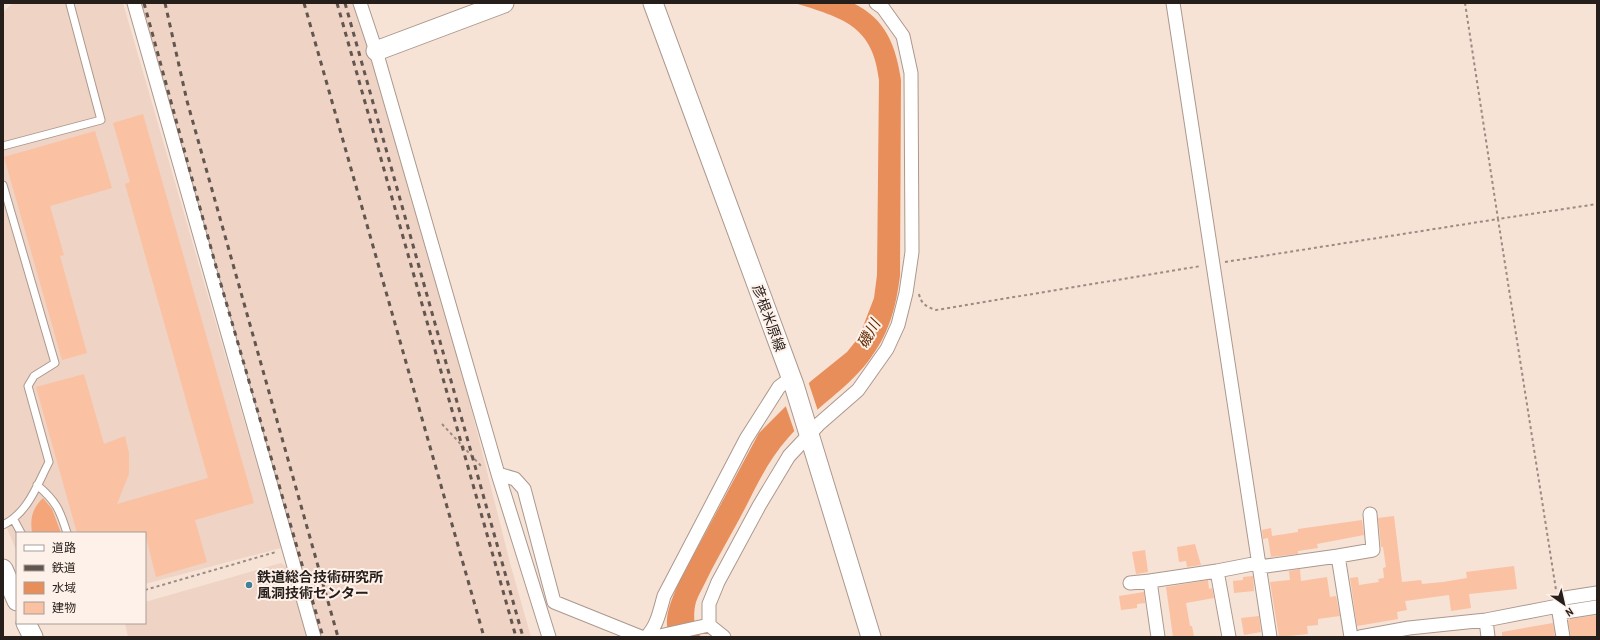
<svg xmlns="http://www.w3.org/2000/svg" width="1600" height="640" font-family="'Archivo Narrow','Noto Sans JP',sans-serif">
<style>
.built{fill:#efd3c4}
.green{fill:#f4a57a}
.water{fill:#e88e5a}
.pier{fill:#f7e2d6}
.building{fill:#fac1a3}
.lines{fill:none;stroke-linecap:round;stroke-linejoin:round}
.lane-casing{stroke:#ab988d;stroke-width:9}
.street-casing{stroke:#ab988d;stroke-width:15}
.secondary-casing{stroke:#ab988d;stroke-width:21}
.path{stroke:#9a8b83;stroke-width:2;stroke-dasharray:3 3;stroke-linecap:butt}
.lane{stroke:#fff;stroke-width:7}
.street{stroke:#fff;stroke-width:13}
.secondary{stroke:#fff;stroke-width:19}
.rail{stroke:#625650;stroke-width:3;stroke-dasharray:5 5;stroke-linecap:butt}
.poi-dot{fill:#418095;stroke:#fef1ea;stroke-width:1.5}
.labels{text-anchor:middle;stroke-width:4;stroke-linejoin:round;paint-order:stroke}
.street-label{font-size:14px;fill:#261e1a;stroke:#fef1ea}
.poi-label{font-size:14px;font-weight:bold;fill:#261e1a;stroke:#fef1ea;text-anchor:start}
.water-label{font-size:15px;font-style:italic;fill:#622a00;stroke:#fef1ea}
</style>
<rect width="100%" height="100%" fill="#f7e2d6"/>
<path class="built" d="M16,3H123L281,548L145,584V533H17V552L3,519V12L12,4Z
M140,3H360L395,137L466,388L510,563L531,637H320Z
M281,563L287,567L307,637H128L125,623H145V602Z"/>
<path class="green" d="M43,498L52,509L61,533H32C30,518 32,509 43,498Z"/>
<path class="water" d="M795,3H853C886,19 896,46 901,80L900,276C896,306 890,331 872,356C851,387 813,409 788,438C765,463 752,497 735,527C725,545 714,564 705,583C702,589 698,596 696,602C693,613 693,628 701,637H670C662,619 671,602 678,584L759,433L811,381L847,352L859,337L874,298L877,275L879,80C873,25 842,18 795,3Z"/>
<path class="pier" d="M808,381L818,411L795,433L785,404Z"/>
<path class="building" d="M143,114L254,503L195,520L207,562L156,577L145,533H77L36,387L84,374L104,444L125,436L129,453V474L117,504L208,478L125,184L130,182L113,123Z
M95,131L112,188L50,206L64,255L60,256L87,353L62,360L4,157Z
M1394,516L1402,582L1421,580L1422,584L1443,582L1467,578L1466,572L1514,566L1517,589L1469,594L1471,608L1451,611L1449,595L1405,601L1407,610L1397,612L1398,619L1357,626L1350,578L1358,577L1359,585L1379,582L1378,579L1384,578L1383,568L1386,567L1383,547H1381L1378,518Z
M1362,520L1364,535L1317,544L1318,548L1298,551V554L1271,557L1268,538L1263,539L1262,530L1271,528L1272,536L1298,532V529Z
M1195,544L1201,565L1187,567L1186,561L1179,562L1177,547Z
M1145,550L1148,572L1136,574L1132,552Z
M1300,569L1301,581L1327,577L1330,597L1336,596L1340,616L1318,619V625L1307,626L1308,634L1279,637L1270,582L1290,580L1289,571Z
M1253,576L1254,591L1234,593L1233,581L1243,580V577Z
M1208,580L1209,589L1212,588L1214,598L1186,603L1190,626H1192L1194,637H1173L1166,587Z
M1144,592L1145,603L1137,604V608L1121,610L1119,596Z
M1597,615V637H1571L1568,621L1570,619Z
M1259,616L1261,632L1244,635L1241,618Z
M1553,623L1555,637H1502V632Z"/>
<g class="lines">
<defs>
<path id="lane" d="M3,146L101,120L70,4
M3,185L55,363L34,376L28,386L49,462C37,485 28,513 3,525
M37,485C56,501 60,510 67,533
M14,520L21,533"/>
<path id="street" d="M134,3L314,637
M360,3L376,51L498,474L549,637
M1173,3L1270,637
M498,474L515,479L524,489L554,602L641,637
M1338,556L1373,550L1370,514
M1259,567L1338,556L1351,637
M1130,583L1150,581
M1558,606L1563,637
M1559,613L1597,607
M1486,620L1488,637
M709,625V604L718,582L759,506L789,456L819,424L858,390L887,349L898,325L906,293L912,252L911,73L903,36L883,8L876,3
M646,637C657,627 660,610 664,596L746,439L779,387L791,378
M655,637L709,625L724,637
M1158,637L1150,581L1217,571
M1229,637L1217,571L1258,563
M1360,637L1409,628L1486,620L1558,606L1565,598L1597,593"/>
<path id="secondary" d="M653,3L794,385L871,637
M376,51L504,3
M3,569L17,601
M26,623L33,637"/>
</defs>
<use href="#lane" class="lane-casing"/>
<use href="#street" class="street-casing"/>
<use href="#secondary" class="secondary-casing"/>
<path class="path" d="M1465,3L1498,219L1597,204
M1225,262L1498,219L1556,590
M919,294C921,304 927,307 936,310L1201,266
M442,424L482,467
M145,590L276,552"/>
<use href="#lane" class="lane"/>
<use href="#street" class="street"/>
<use href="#secondary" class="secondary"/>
<path class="rail" d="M144,3L220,281L323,637
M165,3L187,101L338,637
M304,3L484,637
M337,3L516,637
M345,3L523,637"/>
</g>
<circle class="poi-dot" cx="249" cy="585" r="4"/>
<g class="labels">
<g class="street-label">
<text transform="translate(769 318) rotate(70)" y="5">彦根米原線</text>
</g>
<g class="poi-label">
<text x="257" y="582">鉄道総合技術研究所<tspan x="257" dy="16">風洞技術センター</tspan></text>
</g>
<g class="water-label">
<text transform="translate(869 334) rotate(-61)" y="5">磯川</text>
</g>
</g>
<rect width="1600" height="640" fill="none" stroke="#261e1a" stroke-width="8"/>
<rect x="16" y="532" width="130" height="92" fill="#fef1ea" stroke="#a89d97"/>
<rect x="24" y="545" width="20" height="6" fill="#ffffff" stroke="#a89d97"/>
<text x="52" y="552" font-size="12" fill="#261e1a">道路</text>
<rect x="24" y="565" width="20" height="6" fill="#625650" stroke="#a89d97"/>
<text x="52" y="572" font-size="12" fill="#261e1a">鉄道</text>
<rect x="24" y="582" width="20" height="12" fill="#e88e5a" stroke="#a89d97"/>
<text x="52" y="592" font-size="12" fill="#261e1a">水域</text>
<rect x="24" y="602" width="20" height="12" fill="#fac1a3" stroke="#a89d97"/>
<text x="52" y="612" font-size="12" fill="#261e1a">建物</text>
<g transform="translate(1564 604) rotate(146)" stroke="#fef1ea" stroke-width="3" paint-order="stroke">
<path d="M0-3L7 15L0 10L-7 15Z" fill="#261e1a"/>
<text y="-6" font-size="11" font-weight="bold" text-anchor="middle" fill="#261e1a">N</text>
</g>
</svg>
